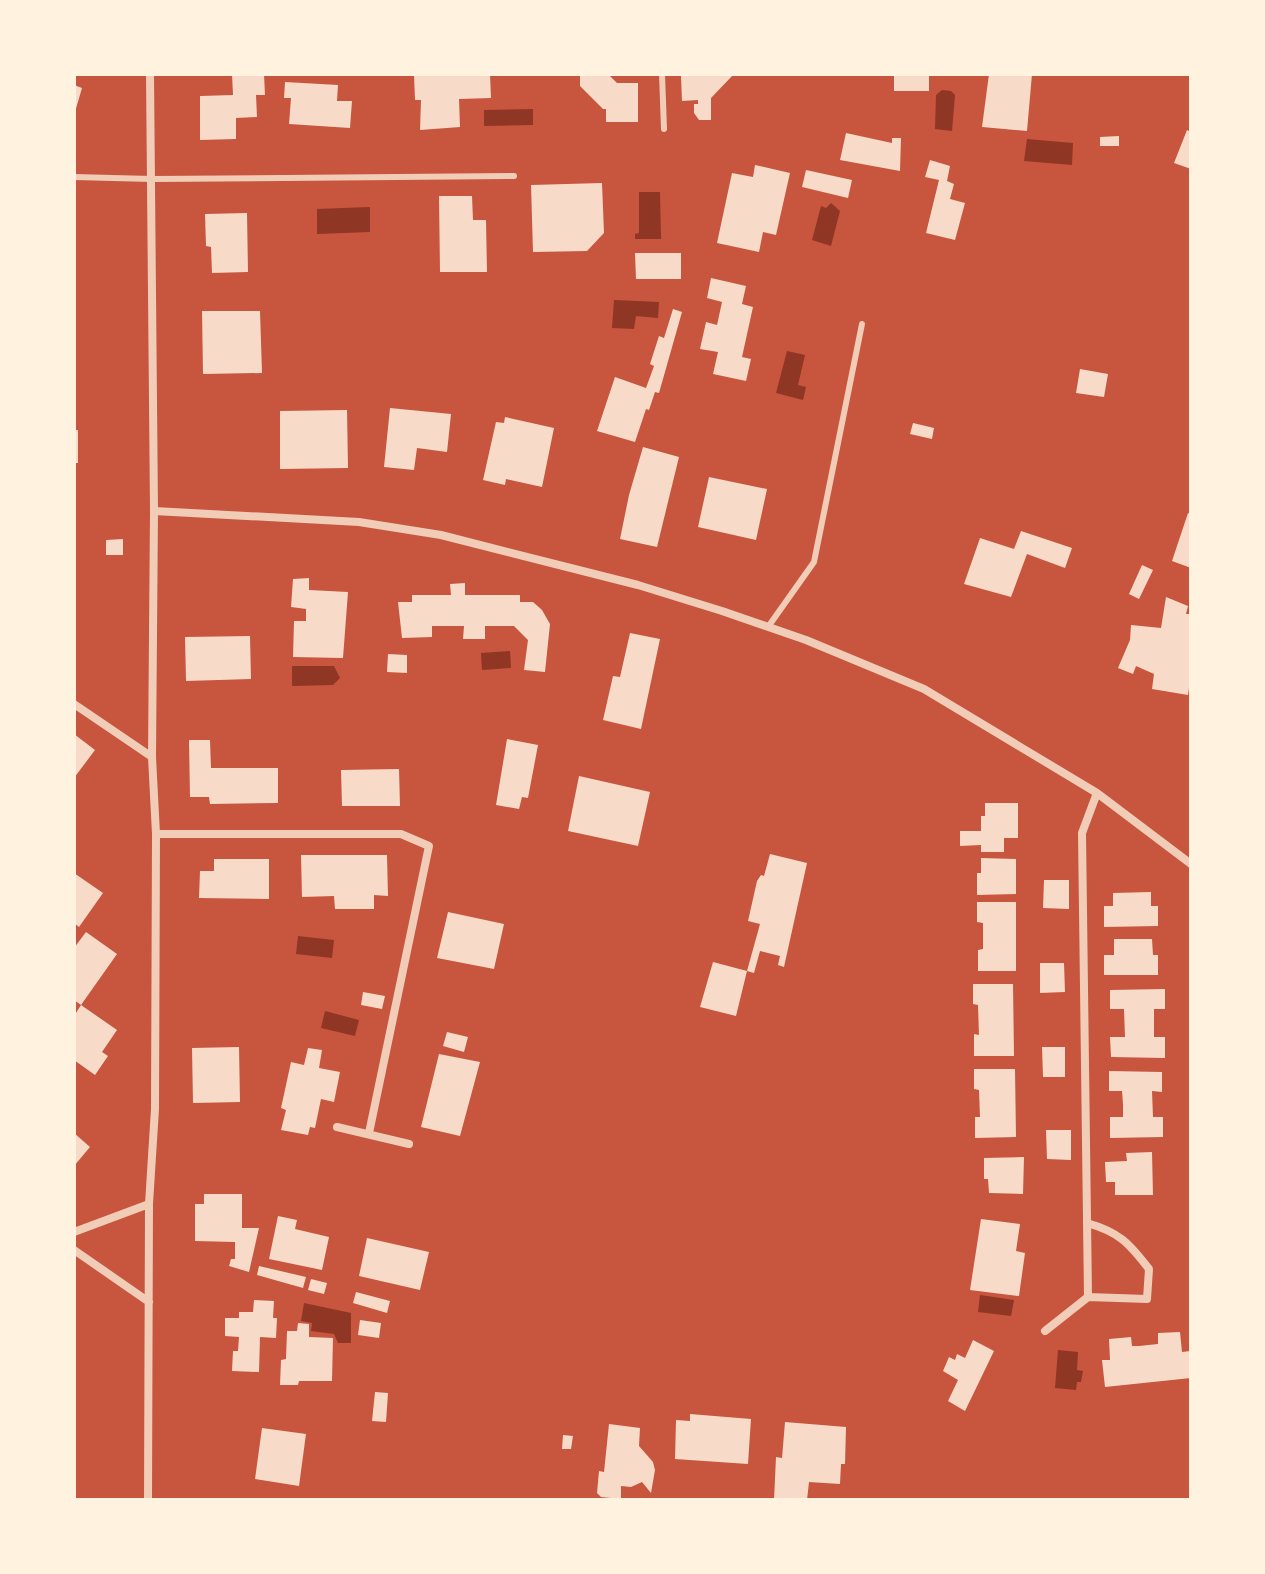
<svg xmlns="http://www.w3.org/2000/svg" width="1265" height="1574" font-family="'Zilla Slab',serif">
<style>
.water{fill:#8f3625}
.building{fill:#f7dbc8}
.lines{fill:none;stroke-linecap:round;stroke-linejoin:round}
.service{stroke:#f1ccb7;stroke-width:6}
.minor{stroke:#f1ccb7;stroke-width:8}
</style>
<rect width="100%" height="100%" fill="#c8553d"/>
<path class="water" d="M942,90L951,91L955,95L952,131L935,129L936,95Z
M533,109V125L484,126V110Z
M1027,139L1073,143L1072,165L1024,161Z
M639,192H660L661,239H635V234L639,233Z
M831,203L840,211L831,246L812,240L821,206L826,208Z
M370,207V232L317,234V209Z
M614,300L659,302L658,318L636,316L634,329L612,328Z
M787,351L805,355L798,385L806,387L803,400L776,393Z
M510,651L511,668L482,670L481,653Z
M292,666H334L340,678L333,685L292,686Z
M298,936L334,940L332,958L296,954Z
M325,1011L359,1020L355,1036L321,1028Z
M980,1295L1014,1300L1011,1316L978,1312Z
M304,1303L351,1313V1343H338L334,1334L311,1331L312,1323L301,1321Z
M1058,1350L1078,1352L1077,1370L1083,1371L1081,1382H1077L1076,1390L1055,1388Z"/>
<path class="building" d="M232,74H264L265,95H256L257,117L236,118V139L200,140V96L233,95Z
M490,74L491,98L459,99L460,127L420,130L421,100H415L414,75Z
M580,74H608L617,83H638V122H606V109H603L580,86Z
M701,74H734L711,98V120H699L694,113V104H698V100L682,101L681,76Z
M894,74H929V91H894Z
M989,74H1032L1027,131L982,127Z
M285,82L338,85L337,101H352L350,128L289,124L291,98H284Z
M74,85L82,88L75,112H74Z
M1187,130L1191,132V169L1174,163Z
M846,133L892,143V138H901L900,171L840,160Z
M1119,136V146H1100V137Z
M930,160L950,166L947,181L954,184L950,199L965,203L955,240L926,233L939,180L925,177Z
M755,165L790,173L776,235L763,232L759,252L717,243L732,173L753,177Z
M806,170L852,180L848,198L802,187Z
M602,183L604,233L587,251L533,252L531,185Z
M439,196H472L473,220H486L487,272H440Z
M247,213L248,272L212,273L211,247L206,246L205,214Z
M635,253H681V279H636Z
M711,278L746,286L742,304L753,307L742,357L751,359L746,381L713,374L718,352L700,349L706,322L717,325L722,302L707,298Z
M673,309L682,312L659,393L655,392L649,410L646,409L635,442L597,431L615,377L646,388L654,366L650,364L659,336L664,338Z
M202,311H260L262,373L203,374Z
M1080,369L1108,374L1104,397L1076,393Z
M390,408L451,414L447,452L417,448L414,470L384,467Z
M347,410L348,468L280,469V411Z
M505,417L554,428L542,487L506,479L505,485L483,480L496,422L504,423Z
M913,423L934,428L932,439L910,434Z
M74,430H78V463H74Z
M643,447L679,457L657,547L620,539L629,495Z
M709,477L767,489L756,540L698,527Z
M1188,513L1191,514V568L1172,561Z
M1021,531L1072,548L1065,568L1027,554L1011,597L964,584L980,538L1014,549Z
M123,539V555H106V540Z
M1142,565L1153,570L1139,599L1129,594Z
M309,578V590L348,592L343,658L293,657L294,621H306V609L291,607L293,579Z
M465,583V595H520V602H533L542,610L550,624L545,672L524,670L528,640L514,626H485V639H463L464,626H432V637L402,638L398,602H412V595H451L450,584Z
M1166,597L1188,606L1186,614H1191V673L1188,695L1152,689L1154,674L1136,666L1133,674L1118,668L1130,640L1131,625L1161,628Z
M630,633L660,639L641,729L603,720L613,676L620,677Z
M250,636L251,679L186,681L185,637Z
M388,654L407,655V673L387,672Z
M74,734L95,750L74,778Z
M507,739L538,745L528,798L522,797L519,809L496,805Z
M189,740H210L211,768H278V803L210,804L209,797H190Z
M399,769L400,806H342L341,770Z
M579,776L650,792L638,846L568,831Z
M985,803H1018V838H1004V852H981V845L960,846V831H981V816H985Z
M770,854L807,863L784,967L778,965L780,956L760,951L754,973L747,971L760,924L748,921L757,881L761,875L764,876Z
M301,855H387L388,896L374,895V909H335L334,896L302,897Z
M981,858L1016,859V894L977,895V873H981Z
M214,859H269V899L199,898L200,871H214Z
M74,873L103,893L79,927L74,923Z
M1044,880H1069V909L1043,908Z
M1151,892V906H1158V926L1104,927V906H1113V893Z
M977,902H1016V971H978V950L983,949V923L977,922Z
M448,912L504,924L494,969L437,958Z
M86,932L117,954L81,1005L74,1000V948Z
M1114,939H1152L1153,955H1158V975H1104V955H1114Z
M713,962L747,971L736,1016L700,1007Z
M1040,963H1064L1065,992L1040,993Z
M973,984H1013L1014,1056H974V1034L979,1035L978,1005L973,1004Z
M1165,989V1009H1154V1037H1165V1058L1111,1057L1110,1037H1125L1124,1009H1110V990Z
M363,992L385,996L382,1009L361,1005Z
M81,1005L117,1030L102,1052L108,1056L95,1075L74,1060V1016Z
M447,1032L468,1037L464,1052L443,1046Z
M239,1047L240,1102L193,1103L192,1048Z
M1042,1047H1065V1077H1043Z
M308,1048L322,1050L319,1068L340,1072L334,1102L321,1099L315,1128L310,1127L308,1135L281,1130L286,1110L281,1108L291,1062L304,1065Z
M439,1054L480,1062L460,1136L421,1127Z
M974,1069H1015L1016,1137L975,1138V1117H980L979,1090L974,1089Z
M1109,1071L1162,1072V1092L1152,1091L1153,1117H1163V1137L1110,1138V1117H1123V1104L1122,1091H1109Z
M1046,1130H1071V1160L1047,1159Z
M74,1133L90,1147L74,1166Z
M1152,1152L1153,1195H1115V1182H1106L1105,1162L1127,1161L1126,1153Z
M1024,1157L1023,1194L989,1193L988,1179H984V1158Z
M204,1194H242V1228H259L249,1272L229,1266L231,1259H235V1242L195,1241V1204H204Z
M278,1216L297,1220L295,1229L329,1237L322,1270L269,1259Z
M981,1219L1020,1224L1016,1251L1025,1253L1019,1296L970,1290Z
M367,1238L429,1252L420,1290L359,1276Z
M259,1266L306,1277L303,1288L257,1275Z
M311,1279L327,1283L324,1294L308,1290Z
M356,1292L390,1301L387,1313L353,1303Z
M254,1300L274,1301L273,1318H277L276,1338L260,1337L259,1372L232,1371L233,1351H238L239,1337L225,1336V1318H239V1312H253Z
M360,1320L381,1323L379,1338L358,1335Z
M298,1323L309,1324V1337L333,1338L332,1381H299L298,1385H280L281,1360L286,1359L287,1331H297Z
M1180,1332L1182,1352L1190,1351L1191,1378L1105,1387L1102,1360H1110L1109,1339L1131,1337L1132,1346H1139L1158,1344V1333Z
M973,1340L994,1351L965,1411L948,1401L958,1380L943,1371L949,1357L955,1360L957,1354L965,1358Z
M375,1392L388,1393L386,1422L372,1421Z
M690,1414L751,1419L748,1464L675,1459L676,1420L690,1421Z
M785,1422L846,1427L845,1464H841L840,1484L809,1482L807,1500H774L776,1457L782,1458Z
M609,1424L640,1428L639,1446L653,1462L655,1470L651,1493L642,1482L631,1487L621,1486V1499L601,1497L597,1493L599,1471L604,1472Z
M262,1428L306,1434L299,1486L255,1479Z
M563,1435L573,1436L571,1449H562Z"/>
<g class="lines">
<path class="service" d="M662,74L664,129
M74,177L152,179L514,176
M768,627L814,562L862,324"/>
<path class="minor" d="M154,511L359,522L441,535L638,585L722,611L806,640L924,689L1097,793L1191,864
M74,704L152,757
M156,834H401L429,846L369,1133
M337,1127L409,1144
M1087,1223C1119,1232 1129,1243 1149,1269L1147,1299L1088,1297
M74,1232L149,1204
M74,1250L149,1302
M1045,1331L1088,1297L1082,833L1097,793
M148,1500L149,1204L155,1109L156,834L152,757L154,511L150,74"/>
</g>
<rect width="1265" height="1574" fill="none" stroke="#fff3e0" stroke-width="152"/>
</svg>
